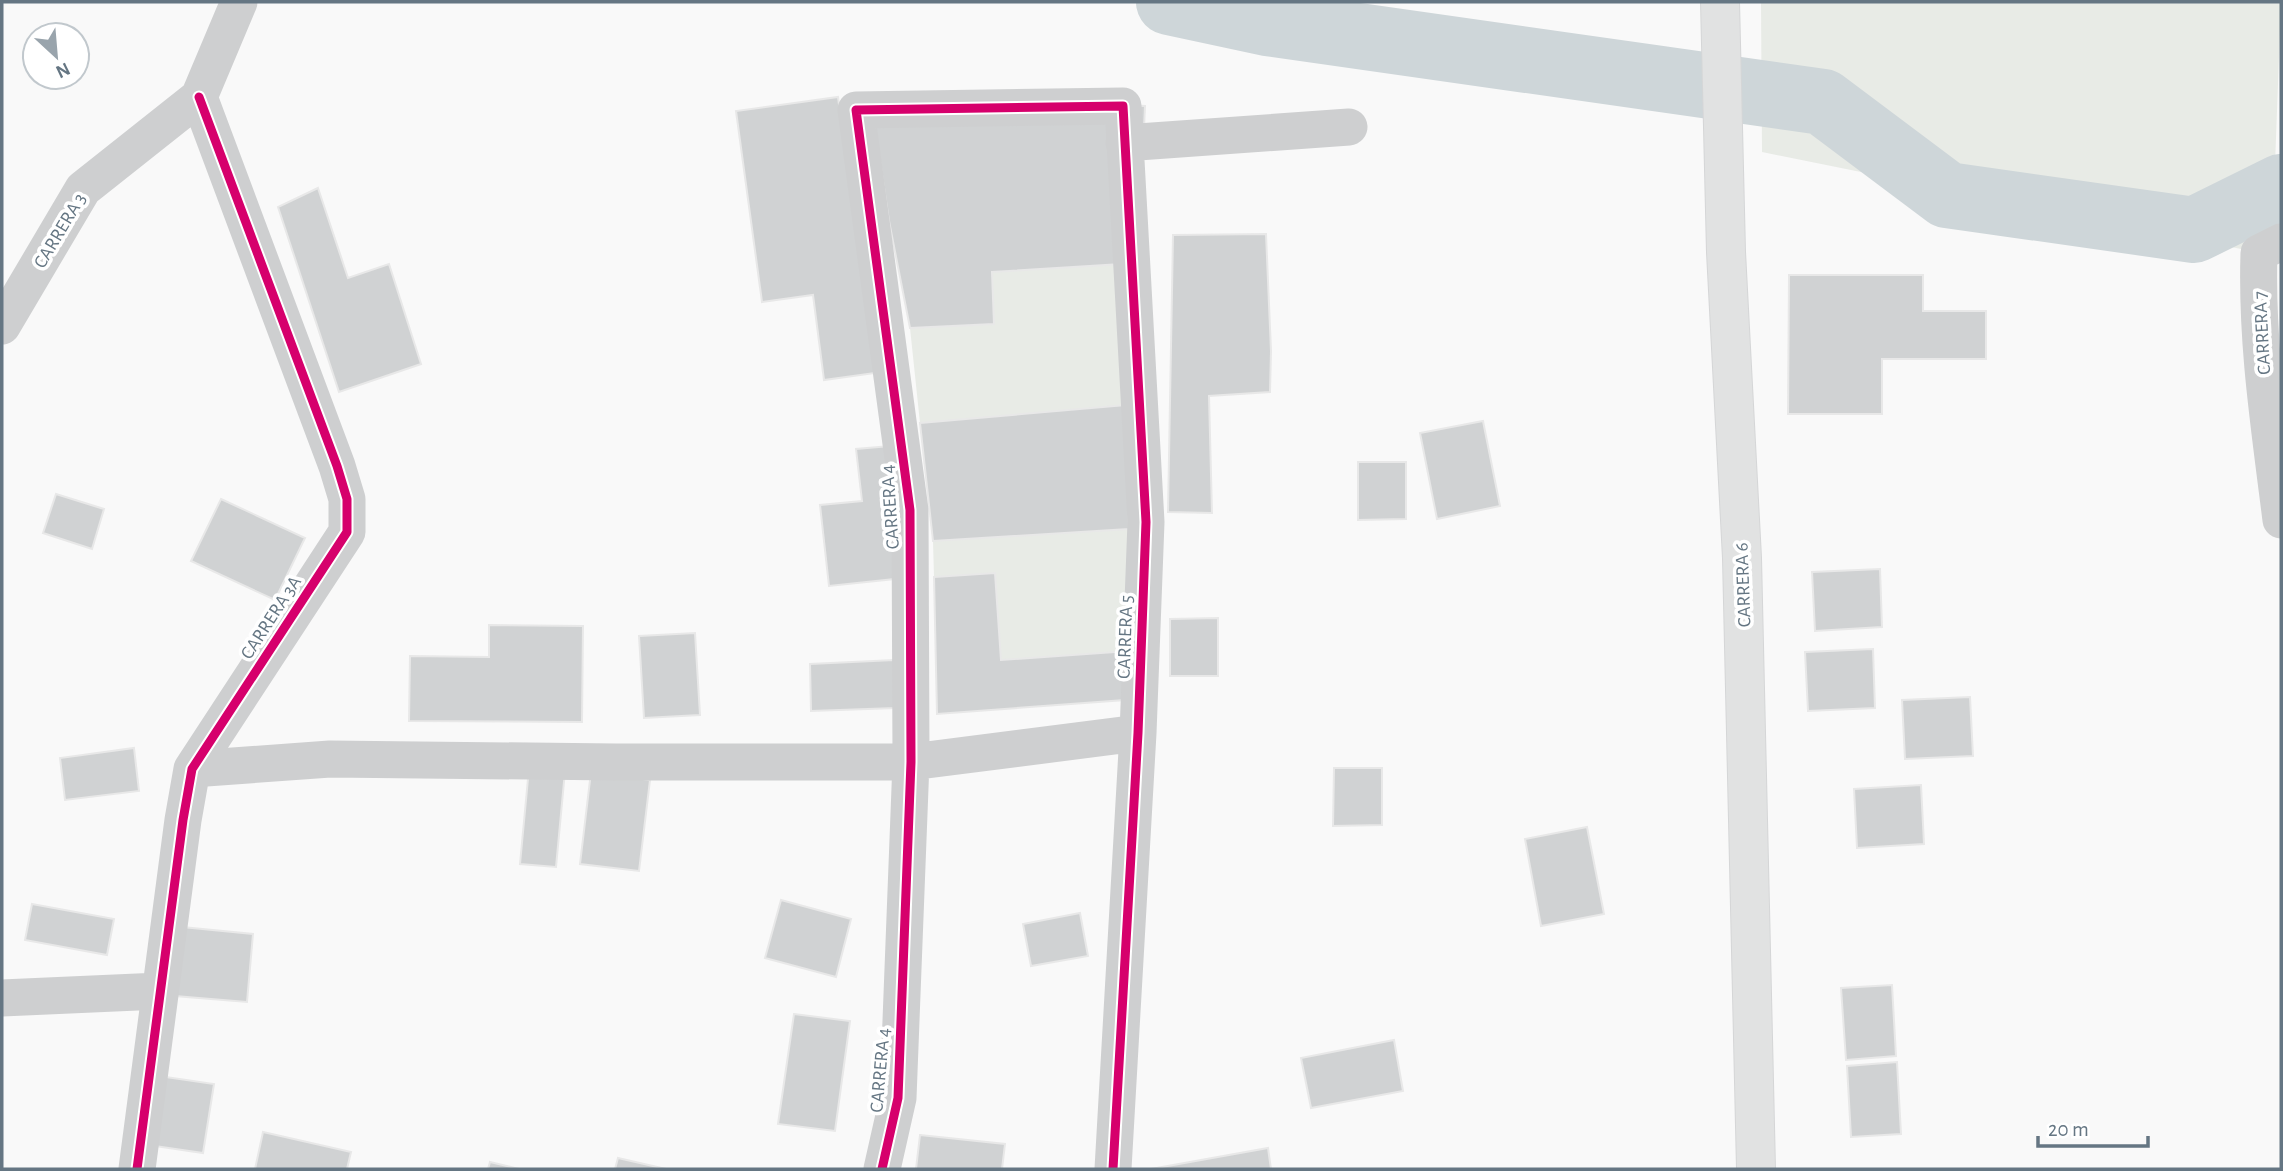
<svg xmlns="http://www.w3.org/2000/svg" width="2283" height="1171" font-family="'Alegreya Sans',sans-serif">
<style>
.green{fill:#e8ebe6}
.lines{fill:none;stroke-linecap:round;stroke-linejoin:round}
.river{stroke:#ced6d9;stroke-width:66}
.building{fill:#d0d2d3;stroke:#e8e8e8;stroke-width:2}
.major-casing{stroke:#d5d6d7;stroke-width:40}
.minor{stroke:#cecfd0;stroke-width:37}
.major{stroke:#e1e2e2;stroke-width:38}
.cycleway-casing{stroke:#fff;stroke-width:13}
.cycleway{stroke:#d6006c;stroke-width:9}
.labels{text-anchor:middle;stroke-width:7;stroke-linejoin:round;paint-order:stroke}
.street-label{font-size:19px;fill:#657683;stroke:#fff}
</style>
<rect width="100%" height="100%" fill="#f9f9f9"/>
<path class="green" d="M1761,2H2281L2275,165L2281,226L2246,250L1762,152Z
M1138,263L1126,405L920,423L910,328L992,272Z
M1129,529V651L1001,660L934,577L933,541Z"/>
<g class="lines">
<path class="river" d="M1169,2L1267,23L1823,102L1947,195L2194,230L2281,187"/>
</g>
<path class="building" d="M870,95L1145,106L1138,263L992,272L994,324L910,328L889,221Z
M838,97L875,373L824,380L813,295L762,302L736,111Z
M318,188L348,278L389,264L421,364L339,392L278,207Z
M1266,234L1271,351L1270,392L1209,396L1212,513L1168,512L1173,235Z
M1789,275H1923V311H1986V359H1882V414H1788Z
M1126,405L1129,529L933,541L920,423Z
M1483,421L1500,506L1437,519L1420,433Z
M890,446L904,578L829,586L820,505L862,501L856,449Z
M1358,462H1406V519L1358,520Z
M56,494L104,509L92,549L43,533Z
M221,499L305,538L275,600L191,561Z
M1880,569L1882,627L1815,631L1812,572Z
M995,573L1001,660L1129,651L1125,700L937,714L934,577Z
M1218,618V676H1170V619Z
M489,625L583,626L582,722L409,721L410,656L489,657Z
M695,633L700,715L644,718L639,636Z
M1873,649L1875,708L1808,711L1805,652Z
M894,660L896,708L811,711L810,664Z
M1970,697L1973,756L1905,759L1902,700Z
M134,748L139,791L65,800L60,758Z
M529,768L565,771L556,867L520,864Z
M1334,768H1382V825L1333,826Z
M591,772L650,780L639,871L580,864Z
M1921,785L1924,844L1857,848L1854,789Z
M1587,827L1604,914L1541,926L1525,839Z
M781,900L851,919L836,977L765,958Z
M32,904L114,919L107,955L25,940Z
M1080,913L1088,956L1031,966L1023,924Z
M182,927L253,934L247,1002L175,996Z
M1892,985L1896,1056L1846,1060L1841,988Z
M794,1014L850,1021L835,1131L778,1124Z
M1394,1040L1403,1091L1311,1108L1301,1058Z
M1897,1062L1901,1134L1851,1137L1847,1066Z
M159,1076L214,1084L203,1153L148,1145Z
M263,1132L351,1152L347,1169H255Z
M920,1135L1005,1144L1002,1169H916Z
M1268,1148L1271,1169H1151Z
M618,1158L666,1169H615Z
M490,1162L519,1169H488Z"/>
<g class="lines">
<defs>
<path id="major" d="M1720,2L1726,252L1742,558L1756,1169"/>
</defs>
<use href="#major" class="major-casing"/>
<path class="minor" d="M1124,143L1349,127
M2281,242L2259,253C2256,343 2270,431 2281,520
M2,326L83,189L199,97L239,2
M192,769L330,759L616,762H911L1138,733
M2,998L160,991
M137,1169L183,820L192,769L347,532V499L337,466L199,97
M882,1169L898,1098L911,762L910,510L856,110L1123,106L1146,522L1138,733L1113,1169"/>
<use href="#major" class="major"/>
<defs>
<path id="cycleway" d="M137,1169L183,820L192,769L347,532V499L337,466L199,97
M882,1169L898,1098L911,762L910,510L856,110L1123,106L1146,522L1138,733L1113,1169"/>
</defs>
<use href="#cycleway" class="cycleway-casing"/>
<use href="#cycleway" class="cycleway"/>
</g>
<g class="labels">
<g class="street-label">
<text transform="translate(59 230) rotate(-59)" y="7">CARRERA 3</text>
<text transform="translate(2261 333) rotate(-93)" y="7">CARRERA 7</text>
<text transform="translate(889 507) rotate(-94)" y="7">CARRERA 4</text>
<text transform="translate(1742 585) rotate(-92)" y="7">CARRERA 6</text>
<text transform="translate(270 617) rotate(-57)" y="7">CARRERA 3A</text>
<text transform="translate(1124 637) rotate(-88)" y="7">CARRERA 5</text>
<text transform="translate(879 1070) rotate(-85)" y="7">CARRERA 4</text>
</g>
</g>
<rect width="2283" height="1171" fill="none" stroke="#657683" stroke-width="7"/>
<g transform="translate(56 56) rotate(154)"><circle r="33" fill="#ffffff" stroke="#c1c8cd" stroke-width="2"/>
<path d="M0-5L12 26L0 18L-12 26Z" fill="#99a4ac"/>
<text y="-10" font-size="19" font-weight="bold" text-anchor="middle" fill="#657683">N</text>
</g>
<path d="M2038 1136v10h110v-10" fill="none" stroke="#657683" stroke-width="3.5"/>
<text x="2048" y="1136" font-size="21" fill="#657683" stroke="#ffffff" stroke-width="5" paint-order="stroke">20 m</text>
</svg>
